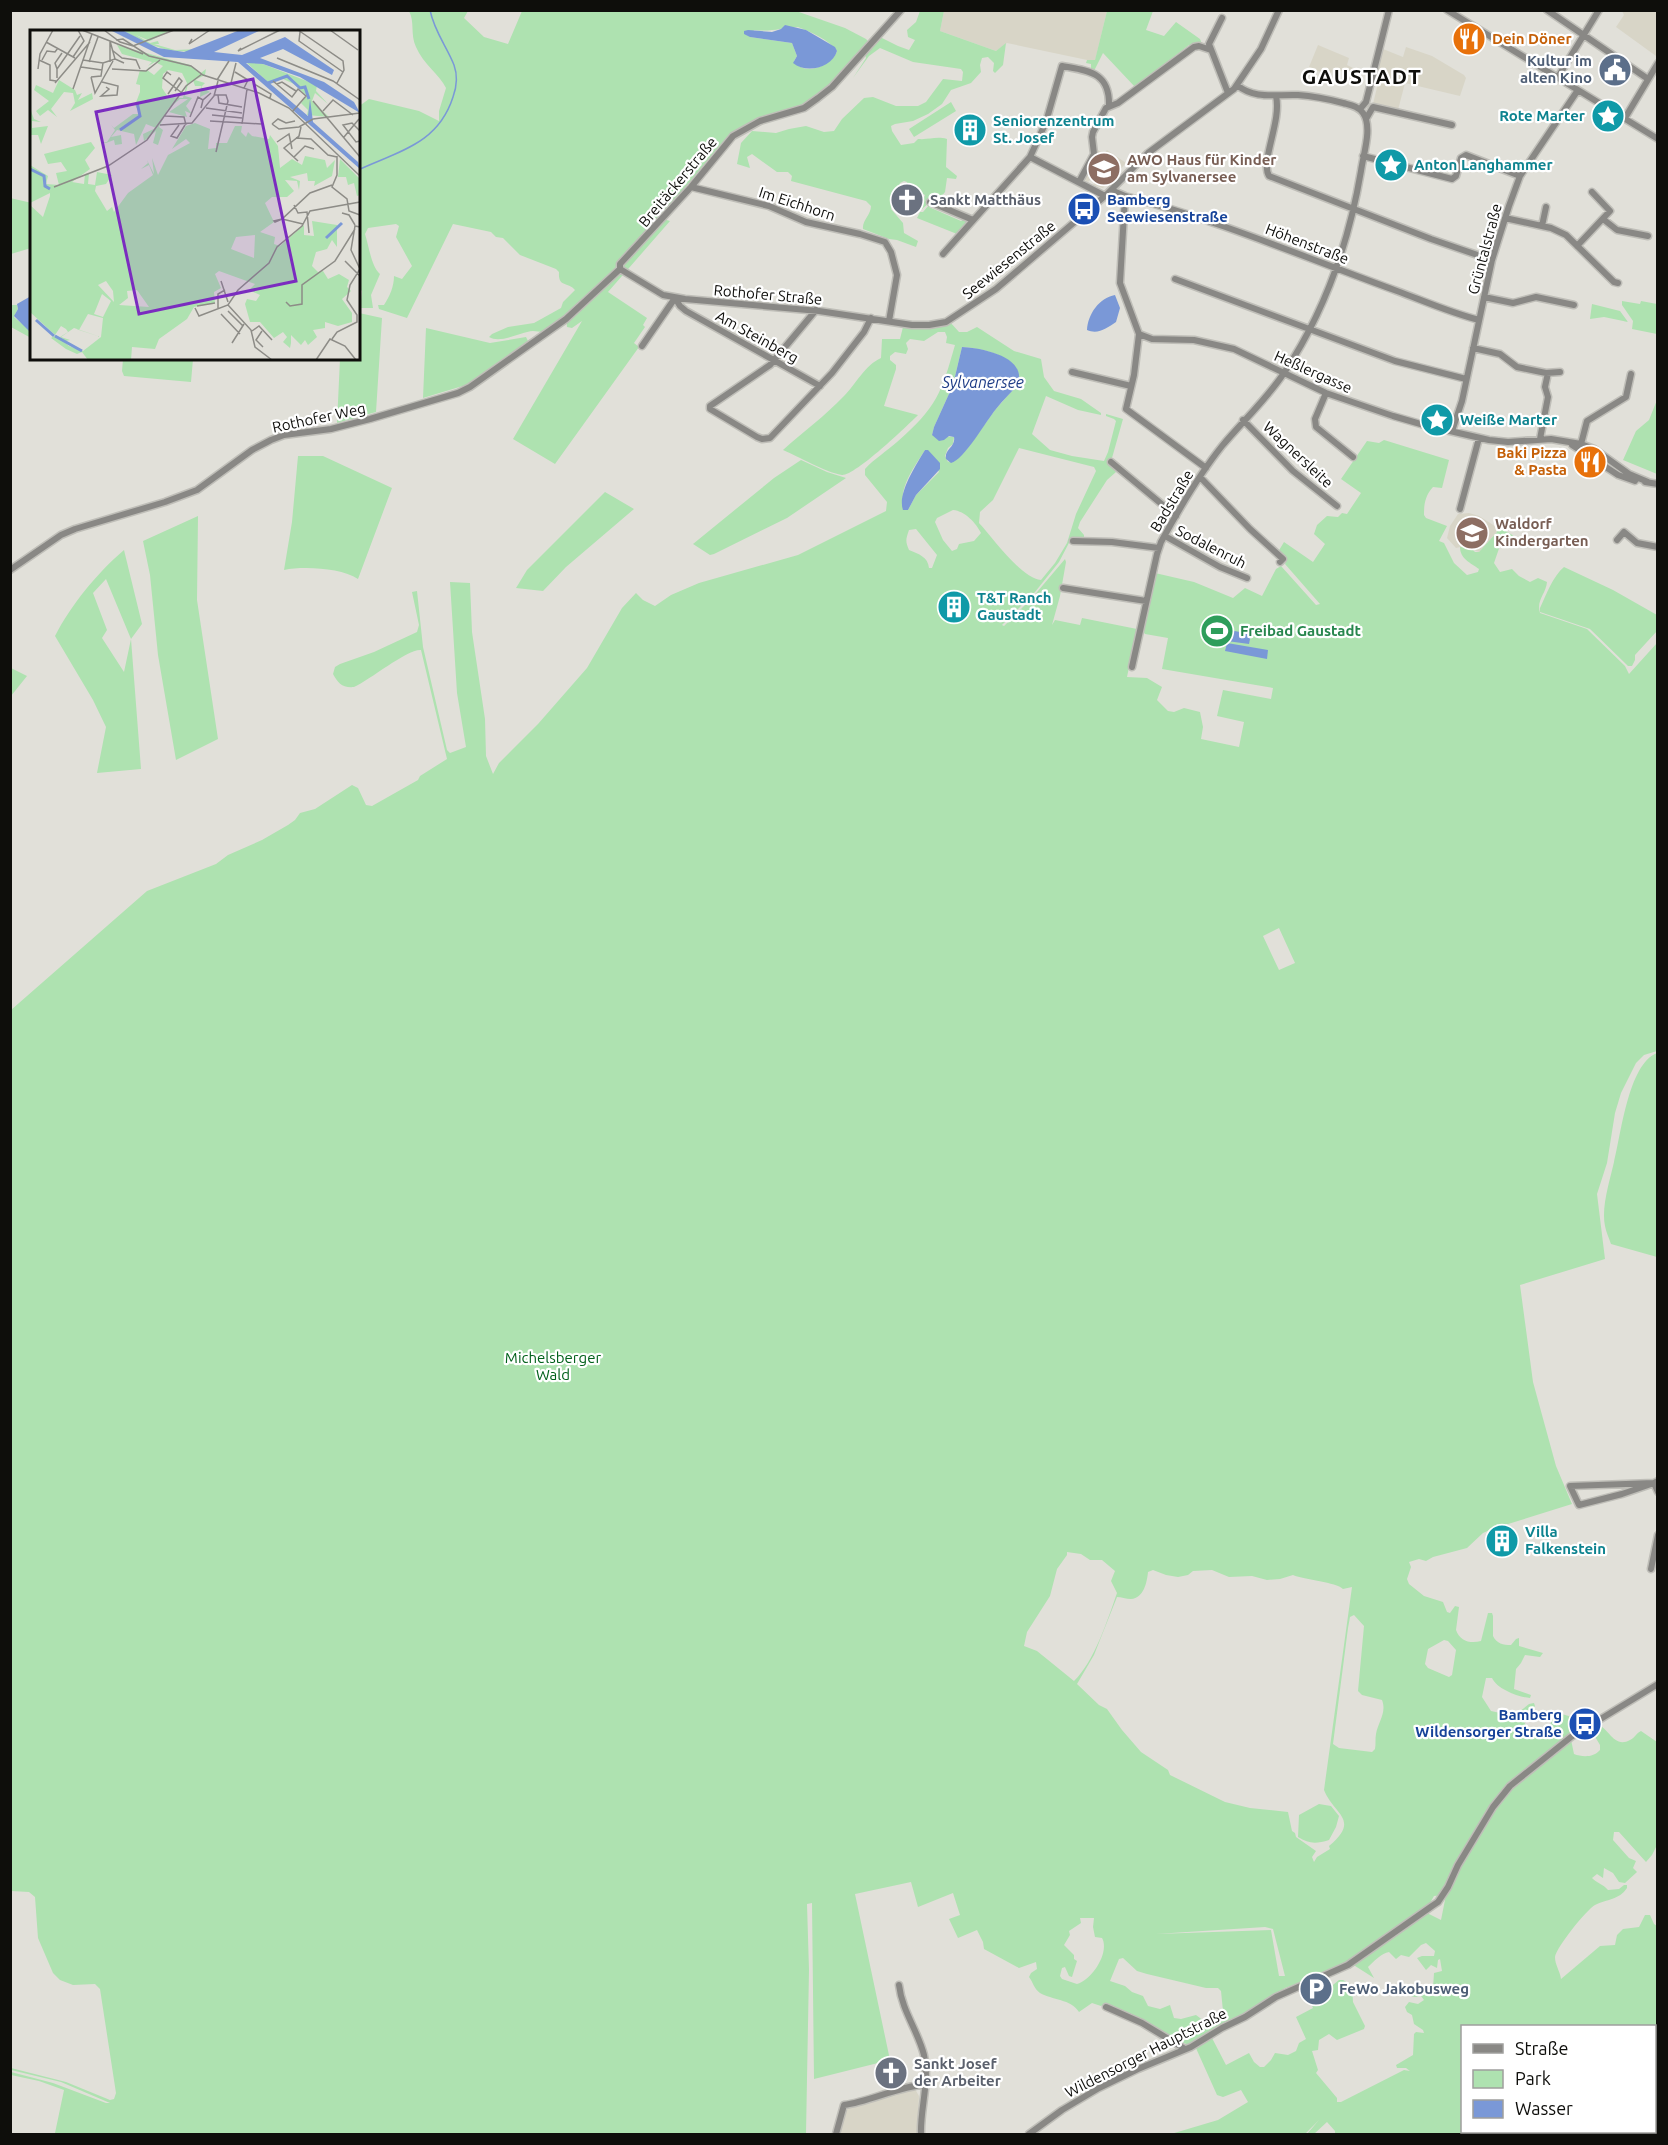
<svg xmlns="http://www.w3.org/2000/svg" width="1668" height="2145" font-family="Ubuntu,sans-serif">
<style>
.built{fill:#d8d5c7}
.green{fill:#aee2b0;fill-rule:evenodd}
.water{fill:#7a98d7}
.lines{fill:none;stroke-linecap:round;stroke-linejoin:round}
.stream{stroke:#7a98d7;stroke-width:1.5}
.minor-casing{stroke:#bfbeb8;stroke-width:9}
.minor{stroke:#898885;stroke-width:6}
.labels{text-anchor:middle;stroke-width:4.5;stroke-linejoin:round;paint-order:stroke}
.food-label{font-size:15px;font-weight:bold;fill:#c56008;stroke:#fff;text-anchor:start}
.service-label{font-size:15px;font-weight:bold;fill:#4e5e75;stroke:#fff;text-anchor:end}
.culture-label{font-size:15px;font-weight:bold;fill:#0d838f;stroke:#fff;text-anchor:start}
.education-label{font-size:15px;font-weight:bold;fill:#785e54;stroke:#fff;text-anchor:start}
.street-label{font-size:15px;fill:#0e0e0b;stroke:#fff}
.worship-label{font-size:15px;font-weight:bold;fill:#5b616d;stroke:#fff;text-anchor:start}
.transit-label{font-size:15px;font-weight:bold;fill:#164399;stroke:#fff;text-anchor:start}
.leisure-label{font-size:15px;font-weight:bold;fill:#27864d;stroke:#fff;text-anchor:start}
.park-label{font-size:15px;fill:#01601a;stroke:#fff}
.water-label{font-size:16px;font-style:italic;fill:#1e3c86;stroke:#fff}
.district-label{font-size:21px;font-weight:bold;letter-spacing:1.5px;fill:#0e0e0b;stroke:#fff}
.inset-river{fill:none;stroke:#7a98d7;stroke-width:3}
.inset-road{fill:none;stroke:#8d8c87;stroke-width:1.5}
.view{fill:#7b2cbf;fill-opacity:0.15;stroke:#7b2cbf;stroke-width:3}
.inset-edge{fill:none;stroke:#0e0e0b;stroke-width:3}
</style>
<rect width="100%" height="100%" fill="#e1e0d9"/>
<path class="built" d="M944,11H1107L1095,61H1092L1007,43L996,51L940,31Z
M1622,11H1657L1658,53L1656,56L1616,27L1624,15Z
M1318,45L1349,58L1347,65L1355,69L1352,75L1333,68L1330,76L1309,67Z
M1406,47L1432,56L1464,75L1466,78L1460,96L1405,83L1398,110L1373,104L1381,71L1377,70L1383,49L1403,57Z
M1098,150L1104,154L1107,150L1126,163L1103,188L1093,185L1096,180L1093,177L1088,182L1082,179Z
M1469,513L1479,516L1498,528L1496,533L1479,552L1465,546L1456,548L1447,538L1450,526L1458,514Z
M915,2089L919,2096L917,2134H839L845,2108Z"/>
<path class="green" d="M409,11H468L464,18L484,37L508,44L522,11H796L845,28L866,39L869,42C847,66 827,95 796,108C772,118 748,121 727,137L660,218L670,221L608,292L647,318L643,325L645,327L634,343L639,347L555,464L513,439L582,321L572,328L567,327L566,315L543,332C540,332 536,331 533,331C520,332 501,344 489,337L492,334L508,327L534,323L561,308L563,302L575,290C567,281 558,288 559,272L556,269L520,255L503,238L496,237L491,232L453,224L407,318L379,309L378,305H384C390,296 394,286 394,276L402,279L412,266L396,237L399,226L396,224L368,228L365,234C369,246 371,266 380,274L371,295L373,308H360L362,291L358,287V107L369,99L419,111L439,121V111L446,88C440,75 423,64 416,47C410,34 415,22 409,11ZM798,27C811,32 828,39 837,51C832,66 804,77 794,61L797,56L792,43L750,37L754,30C772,32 780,28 798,27Z
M920,11H944L940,31L996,51L1006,43L1003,65L995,73L993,71L994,63L988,57L982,58L980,65L981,72L971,83L951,90L942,104L928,114L913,121L895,124L891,126L892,131L901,145L914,143L918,139C929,140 936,136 947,139L946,167L957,176L956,179L947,178L945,192L941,197V203L925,200L929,203L922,209L919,198L923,200L925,195L921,193L920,195L915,189L906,187L907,182L904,181L900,183L891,209L903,223L904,233L918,241L916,247L897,240L889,239L863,229C862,220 871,215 871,206L866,201L791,181L792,176L788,172H777L752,154L747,157L750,168L737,164L741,143L752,131L776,133L789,129L806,126L824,132L834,131L842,119L864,98L873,97L896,106H918L926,102L943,79L962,81L963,72L961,69L913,62L880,48L869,56L853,78L866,58L865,55L880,37L898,46L909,50L915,40L908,37L907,30L916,22Z
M1107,11H1153L1146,30L1164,36L1176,22L1200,39L1202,44L1189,45L1135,87L1103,53L1094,71L1091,70V64L1086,63L1087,60H1095Z
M951,102L956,111L914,137L909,129Z
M10,198L32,203L31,248L11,254Z
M929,205V207L961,221L964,219L968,221L957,234L917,218L920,212H923Z
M1622,301L1640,304L1641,301L1657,304V334L1632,329L1633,321L1622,305Z
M1592,304L1620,311L1628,322L1604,317L1590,319Z
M10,305H17L18,309L14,317C21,324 31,327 31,338L11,327Z
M359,313L382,318L376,412L337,423L340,359L358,358Z
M950,322L959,332H967L977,327L1014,351L1041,359L1044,377L1054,391L1081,399L1101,413V415L1078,410L1046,396L1032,434L1050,450L1072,456L1104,461L1108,452L1116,421L1114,419L1106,416V414L1123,419L1112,458V467L1116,472L1107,480L1080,522L1078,528L1084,535V538L1082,540L1071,539L1059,562L1035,592L1002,625L1004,626L1032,598L1065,559L1066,562L1060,596L1052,625L1055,620L1080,625L1082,618L1137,629L1127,677L1147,678L1162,687L1157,700L1168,711L1174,712L1184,708L1200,712L1203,727L1201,739L1239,747L1244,722L1217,716L1223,690L1271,699L1273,688L1162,669L1168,638L1145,634L1142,630L1155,573L1194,582L1233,598L1245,588L1262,596L1276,569L1281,566L1316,605L1320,604L1285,564L1287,559L1278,552L1284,542L1313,562L1325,544L1314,534L1317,525L1327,516L1338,517L1342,513L1347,514L1361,493L1341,479L1367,441L1379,443L1384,440L1449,460L1442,488L1433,487C1425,496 1424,504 1424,515L1426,518L1447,526L1439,541L1444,543L1454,563L1467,575L1478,572L1479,569C1471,563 1460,559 1460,547H1470L1475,552H1479L1497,532V526L1514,536L1512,538L1503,537L1494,563L1500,572L1512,569L1519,576L1530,582L1538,578L1547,582C1546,594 1536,600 1540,613L1587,629L1625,666L1629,674L1657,643V1051L1644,1055L1636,1063L1621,1093L1615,1113L1607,1163L1597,1194L1605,1259L1520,1285L1533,1382L1556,1466L1572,1504L1492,1529L1483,1533L1467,1548L1433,1557L1426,1561L1419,1559L1409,1562L1411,1567L1407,1579L1409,1584L1424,1596L1443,1602L1447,1612L1450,1613L1455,1606L1459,1607L1456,1630C1460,1641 1470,1644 1481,1641L1488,1613H1492L1493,1616V1636C1497,1644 1503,1645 1511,1645L1516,1639L1519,1638V1646L1543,1653L1540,1657L1525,1655L1521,1663L1516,1669L1514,1689L1531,1695L1530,1698C1518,1697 1497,1689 1492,1678H1486L1482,1697L1491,1711L1514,1716L1529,1704L1534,1703L1535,1706L1524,1722L1530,1731L1538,1733L1548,1731L1555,1712L1572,1717L1582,1724L1570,1735L1574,1754C1582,1757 1593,1758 1600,1750V1745L1591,1730L1592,1727L1597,1724C1609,1728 1614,1749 1630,1740C1635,1738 1636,1733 1641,1731L1657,1742L1658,1843L1652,1855L1646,1862L1619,1832H1614L1613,1840L1629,1858L1636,1861L1633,1868L1637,1872L1625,1883L1619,1882L1613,1873L1604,1868L1603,1878L1597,1874L1592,1878C1597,1883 1603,1884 1608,1890L1619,1889L1624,1885H1627V1888C1619,1900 1607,1899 1595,1905C1586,1910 1556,1948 1555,1957C1555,1965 1560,1971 1561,1979L1600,1946L1615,1945L1617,1935L1623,1929L1639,1927L1645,1915H1650L1654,1924L1657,1926V2134H1335V2131L1327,2122L1314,2134H1307L1319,2120L1305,2134H1171L1218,2120L1248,2102L1241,2090L1223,2097L1217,2095L1195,2046L1212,2038L1226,2065L1249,2053L1254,2062L1260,2067H1264L1271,2060L1275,2053L1288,2055L1296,2051L1299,2043L1306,2039L1296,2017L1313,2008L1311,2003L1313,2001L1339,1980H1343L1352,1985L1353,2002L1365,2026L1364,2029L1337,2040L1329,2034L1319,2040L1318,2050L1312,2051L1318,2070L1316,2073L1337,2098V2102H1341L1404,2070L1410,2071L1406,2068H1397L1396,2065L1413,2055L1414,2034L1416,2032L1424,2033L1423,2030L1414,2024L1412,2015L1407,2012L1405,2007L1409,2002L1418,2004L1424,2000L1421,1996L1415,1997L1411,1996V1992L1420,1986L1433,1988L1434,1973L1442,1971L1440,1959L1438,1960L1437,1968L1431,1965L1426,1970L1417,1958L1422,1956H1434L1435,1951L1426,1943L1421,1945L1409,1957L1401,1955L1396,1959L1389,1952C1382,1953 1373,1962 1368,1967L1374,1978L1352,1964L1285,1988L1247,2013L1224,2023L1188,2045L1106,2003L1101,2006L1092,2003L1079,2012C1071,1999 1052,2000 1040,1993C1034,1989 1033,1982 1029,1977L1031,1973L1037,1969L1036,1962L1019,1968L984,1949L983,1942L977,1930L958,1938L949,1919L960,1915L953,1893L918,1907L911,1882L855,1894L890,2060L814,2079L812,1903L807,1904L809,1970L806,2134H49L55,2133L64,2090L39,2081L11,2075V2072L53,2083L106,2103H110L61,2082L11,2070V2068L66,2082L110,2100L114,2099L116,2093L100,1989L95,1984L73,1985L60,1980L53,1973L38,1938L35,1897L29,1892L11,1891V1010L147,891L216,864L228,855L262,840L288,825L295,820L300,813L315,809L352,785L358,788L366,805L372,806L418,780L420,776L447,759L421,650C407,649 370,680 354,687C342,688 338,683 333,674L335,667L340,664L374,652L417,632L419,625L412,592L417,591L423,647L447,750L450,753L466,747L457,693L450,582L470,583L472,632L485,719L486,756L493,774L499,763L538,724L587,668L622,608L636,593L643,600L655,606L671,595L699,583L798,555L886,511L887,502L865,475V469C874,459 887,451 897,442C937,407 941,394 955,345L946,343L947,337L945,332H938L924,341L910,339L906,343L908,349L906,354L895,352L890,356V360L896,365V369L884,406L918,415C907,426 855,476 842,475C824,472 800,457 783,450C803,432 825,416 844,396C856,384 865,365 881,358L882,339H900L903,327H926ZM962,347C981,348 1026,357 1018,384L995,410L967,449L948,462L945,456L948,448L953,444L954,437L932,435L934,427L953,385ZM1019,448L1094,467L1096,471L1076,514L1067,543L1055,563L1041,580C1021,578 993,538 979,523L980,512L993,500ZM925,450L939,472L916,495L908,510H906C895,492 915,466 925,450ZM953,510C965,511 976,523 981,533L974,541L959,544L957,549L952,551L943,540L935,522L937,518ZM916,529L937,555L932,568H929C928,557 919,554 909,550C905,541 906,539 909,530ZM1279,928L1295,963L1279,970L1263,936ZM1067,1552L1081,1554L1090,1560H1102L1115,1571L1111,1581L1117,1593C1108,1619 1094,1662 1074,1681L1037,1651L1024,1646L1027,1632L1050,1596L1057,1569L1067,1555ZM1153,1570L1166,1575L1178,1577L1188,1575L1193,1571L1212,1570L1229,1577L1252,1576L1267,1580L1280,1579L1293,1575C1305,1580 1336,1582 1343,1589L1352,1587L1324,1790C1334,1815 1361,1819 1329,1846L1330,1849L1317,1857L1314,1862L1312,1857L1316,1851L1296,1837L1295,1833L1292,1831L1288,1812L1250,1808L1225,1802L1170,1775L1168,1770L1141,1752L1122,1730L1107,1709L1099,1705L1077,1684L1094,1655L1117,1597C1121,1597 1126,1599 1131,1599C1144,1598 1147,1582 1148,1572ZM1354,1615L1364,1626L1358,1691L1362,1695L1382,1700C1387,1713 1378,1722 1376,1734C1375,1739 1376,1744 1375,1749L1372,1752L1339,1748L1333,1744L1348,1628L1350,1617ZM1444,1640L1448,1641L1456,1650L1452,1675L1449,1677L1428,1668L1425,1664L1428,1649ZM1446,1895L1441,1920L1425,1912L1434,1896ZM1080,1918H1094L1093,1927L1095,1937L1102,1938C1110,1952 1092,1980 1077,1984L1062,1979L1060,1976L1062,1968L1065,1967L1069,1976L1072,1977L1077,1961L1074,1959V1955L1064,1945L1070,1935L1069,1931L1081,1923ZM1265,1927L1273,1929L1285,1976H1279L1271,1930L1156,1934ZM1123,1958L1137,1971L1147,1974L1206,1988H1218L1221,1991L1223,2011L1204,2021L1196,2015L1181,2019L1174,2018L1170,2005L1160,2009L1148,2006L1143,1996L1132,1992L1125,1986L1110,1981L1119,1959ZM1462,2026H1654V2132H1462Z
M426,328L490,343L526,337L528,341L466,385L423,398Z
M123,359H193L191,382L124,376L122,371Z
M1657,400V474L1623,460L1636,431L1649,420Z
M298,456H323L392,488L358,579C341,568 304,566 284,570L292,522Z
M801,460L827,472L846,478L787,518L714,554L710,555L693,544L774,478Z
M605,492L634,509L566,567L543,591L516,588L527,570Z
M198,516L197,600L218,739L176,760L158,655L150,575L143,541Z
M124,550L142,624L131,639L141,769L97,773L106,727L93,700L55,636C71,605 97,573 124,550ZM106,579L131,639L124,672L102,638L107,630L93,593Z
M1564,567L1613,590L1657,615V631L1635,655V660L1632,666H1628L1590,629L1540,612V608C1546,595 1553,576 1564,567Z
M11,668L27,676L11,696Z
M1657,1053H1658L1657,1257L1611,1244C1609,1238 1606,1232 1605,1226C1601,1207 1610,1180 1614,1162C1621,1136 1628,1064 1657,1053Z
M1319,1804L1331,1806L1339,1816L1336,1827L1329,1840C1316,1844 1309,1844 1298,1837L1299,1815Z"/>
<path class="water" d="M785,25L806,30L835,47L837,51C832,68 806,74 793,63L797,56L792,43L750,37L744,34V31L748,30L772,32L781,29Z
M1115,295L1120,308L1116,322C1107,328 1098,335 1087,330C1088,314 1099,298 1115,295Z
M31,296H32L31,333L14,316L18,309L17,304Z
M962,347C981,348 1027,356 1018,384C1011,393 1003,400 996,409C986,421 964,460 951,463L946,459C944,449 956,447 954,437L949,436L944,440L939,441L932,435L934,427L953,385Z
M925,450H928L940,463V469L916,495L908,510H903C897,494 916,465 925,450Z
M1229,630L1251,634L1249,644L1227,641Z
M1227,643L1268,650L1267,659L1225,651Z"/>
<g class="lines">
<path class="stream" d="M358,170C399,151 438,144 453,97C457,86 458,76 454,65C447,47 434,31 430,10"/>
<defs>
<path id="minor" d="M1447,10L1658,139
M1547,10L1648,79
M1222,18L1209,44L1228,93
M1558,77L1599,10
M1276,96C1282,121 1260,161 1269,176L1431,239L1492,260
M1360,109L1366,102L1389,10
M1625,118L1658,63
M1366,119L1373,107L1452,125
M1363,156L1452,179L1456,176L1461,158L1466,155L1520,176
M1030,157L1105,196
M1079,182L1094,154L1092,137L1093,132L1106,108L1118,103L1194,47L1199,46L1211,50
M691,187L769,206L806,222L860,234L885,242L891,252L897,275L889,321
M1111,190L1125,196L1120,283L1139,334
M1125,196C1218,220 1306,258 1397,291C1424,301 1451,313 1479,320
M930,202L973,220
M1505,218L1551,228L1566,235L1614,282L1618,283
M1603,219L1617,230L1648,236
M1542,226L1546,207
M1577,246L1610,211L1592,192
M943,254L1030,157L1046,122L1062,66C1089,71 1110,72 1109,106
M620,269L663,295L685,299L819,311L912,325H929L946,322L996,289L1105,196L1148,153L1234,89L1261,49L1279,10
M620,269V264L691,187L733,136L760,121L804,108L818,98L832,87L901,10
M1175,279L1395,361L1466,379
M1484,297L1513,303L1536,297L1574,305
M816,310L770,365L710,406V409L757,437L762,439L770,438L832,373L864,332L871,318
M1139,334L1152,339L1194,340L1234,349L1326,393L1393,416L1424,425L1489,440L1508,442L1551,439L1581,444L1594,449L1629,474L1648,482
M1139,334L1134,375L1126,409L1206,468
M642,346L675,298L680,306L686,311L820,386
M1473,348L1500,354L1517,367L1546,373L1560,372
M1072,372L1131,386
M1326,393L1315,419L1316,427L1353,457
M1243,420L1293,471L1337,506
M1452,431L1462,401L1492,260L1509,206L1520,176L1578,90
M1540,439L1548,397L1545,387L1548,373
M1581,444L1587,421L1626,397L1631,374
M1572,445L1618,475L1635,481
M1111,462L1176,516
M1200,477L1250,529L1283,559L1280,562
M1645,482L1658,484
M1460,509L1479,438
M1165,536L1220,567L1247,578
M1617,540L1624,532L1637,543L1658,547
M1073,541L1112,542L1159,548
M10,570L61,535L75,529L165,502L197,490L252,450L271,440L284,435L331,429L370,419L458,393L470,387L566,319L620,269
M1063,588L1146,601
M1132,667L1157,554L1161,542C1179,509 1198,476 1222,446C1242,422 1266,400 1284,373C1324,313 1349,242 1361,171C1363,155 1373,127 1363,113C1358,106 1350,105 1343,103C1328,99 1313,96 1298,95C1276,94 1255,100 1237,85
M1654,1483L1570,1486L1579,1505L1622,1494L1654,1483L1658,1481
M1654,1483L1658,1492
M1651,1569L1658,1535
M899,1985C902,2011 918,2031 924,2055C930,2081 920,2109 921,2134
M1106,2007L1142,2023L1185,2049
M836,2134L844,2105C869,2102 902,2085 925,2085
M1029,2134L1062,2110L1099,2088L1138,2069L1191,2047L1222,2028L1245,2017L1276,1997L1348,1965L1432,1906L1438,1902L1448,1887L1458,1865L1493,1807L1510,1786L1571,1737L1658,1684"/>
</defs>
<use href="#minor" class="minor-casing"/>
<use href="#minor" class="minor"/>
</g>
<defs>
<symbol id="restaurant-disc" viewBox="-11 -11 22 22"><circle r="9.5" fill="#e8710a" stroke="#fff"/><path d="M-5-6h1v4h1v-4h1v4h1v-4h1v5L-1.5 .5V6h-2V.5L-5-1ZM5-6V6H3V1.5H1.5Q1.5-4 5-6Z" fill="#fff"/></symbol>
<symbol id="civic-disc" viewBox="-11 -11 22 22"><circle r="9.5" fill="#5c6f8a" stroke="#fff"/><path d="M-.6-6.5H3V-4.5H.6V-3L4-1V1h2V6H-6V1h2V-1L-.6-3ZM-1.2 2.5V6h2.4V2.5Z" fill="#fff"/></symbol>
<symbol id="sight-disc" viewBox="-11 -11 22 22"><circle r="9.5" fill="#0f9aa8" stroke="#fff"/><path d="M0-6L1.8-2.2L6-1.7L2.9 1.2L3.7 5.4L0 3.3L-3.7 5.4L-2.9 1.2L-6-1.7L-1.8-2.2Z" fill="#fff"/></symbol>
<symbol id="building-disc" viewBox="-11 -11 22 22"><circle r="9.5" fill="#0f9aa8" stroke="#fff"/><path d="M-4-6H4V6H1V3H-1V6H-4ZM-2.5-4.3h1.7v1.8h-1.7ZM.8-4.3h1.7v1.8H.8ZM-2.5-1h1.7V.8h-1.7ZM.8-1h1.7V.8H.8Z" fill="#fff"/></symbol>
<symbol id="school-disc" viewBox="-11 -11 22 22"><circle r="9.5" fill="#8d6e63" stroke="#fff"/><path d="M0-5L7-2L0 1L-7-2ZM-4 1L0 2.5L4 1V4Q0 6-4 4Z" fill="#fff"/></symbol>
<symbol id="church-disc" viewBox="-11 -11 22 22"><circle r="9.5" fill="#6b7280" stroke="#fff"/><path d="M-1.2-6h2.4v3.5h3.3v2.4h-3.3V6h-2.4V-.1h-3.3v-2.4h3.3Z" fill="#fff"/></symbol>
<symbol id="bus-disc" viewBox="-11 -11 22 22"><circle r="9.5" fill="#1a4fb4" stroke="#fff"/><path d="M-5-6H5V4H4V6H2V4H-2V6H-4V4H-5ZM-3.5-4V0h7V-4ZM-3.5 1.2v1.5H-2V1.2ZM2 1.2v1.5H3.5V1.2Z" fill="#fff"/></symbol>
<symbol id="stadium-disc" viewBox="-11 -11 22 22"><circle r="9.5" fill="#2e9e5b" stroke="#fff"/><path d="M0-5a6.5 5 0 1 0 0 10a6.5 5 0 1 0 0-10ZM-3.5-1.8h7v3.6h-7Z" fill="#fff"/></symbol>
<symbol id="parking-disc" viewBox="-11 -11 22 22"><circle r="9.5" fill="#5c6f8a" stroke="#fff"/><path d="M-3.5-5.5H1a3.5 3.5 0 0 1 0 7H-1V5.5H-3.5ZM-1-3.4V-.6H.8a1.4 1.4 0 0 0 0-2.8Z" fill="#fff"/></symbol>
</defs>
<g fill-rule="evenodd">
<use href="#restaurant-disc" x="1450" y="20" width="38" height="38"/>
<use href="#civic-disc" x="1596" y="51" width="38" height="38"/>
<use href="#sight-disc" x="1589" y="97" width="38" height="38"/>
<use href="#building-disc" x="951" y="111" width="38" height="38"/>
<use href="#sight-disc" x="1372" y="146" width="38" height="38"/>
<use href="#school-disc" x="1085" y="150" width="38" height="38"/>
<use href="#church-disc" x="888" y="181" width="38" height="38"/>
<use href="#bus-disc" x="1065" y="190" width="38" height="38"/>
<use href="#sight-disc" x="1418" y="401" width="38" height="38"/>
<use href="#restaurant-disc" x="1571" y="443" width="38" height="38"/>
<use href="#school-disc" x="1453" y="514" width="38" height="38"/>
<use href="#building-disc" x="935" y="588" width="38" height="38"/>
<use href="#stadium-disc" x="1198" y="612" width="38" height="38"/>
<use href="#building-disc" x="1483" y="1522" width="38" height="38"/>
<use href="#bus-disc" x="1566" y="1705" width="38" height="38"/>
<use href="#parking-disc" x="1297" y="1970" width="38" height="38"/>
<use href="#church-disc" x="872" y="2054" width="38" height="38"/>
</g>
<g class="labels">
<g class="food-label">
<text x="1492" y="44">Dein Döner</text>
<text x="1567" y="458" text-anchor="end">Baki Pizza<tspan x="1567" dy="17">&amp; Pasta</tspan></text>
</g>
<g class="service-label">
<text x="1592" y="66">Kultur im<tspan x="1592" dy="17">alten Kino</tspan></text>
<text x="1339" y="1994" text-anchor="start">FeWo Jakobusweg</text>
</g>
<g class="culture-label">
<text x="1585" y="121" text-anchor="end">Rote Marter</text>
<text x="993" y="126">Seniorenzentrum<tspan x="993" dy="17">St. Josef</tspan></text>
<text x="1414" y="170">Anton Langhammer</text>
<text x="1460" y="425">Weiße Marter</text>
<text x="977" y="603">T&amp;T Ranch<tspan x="977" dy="17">Gaustadt</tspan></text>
<text x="1525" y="1537">Villa<tspan x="1525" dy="17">Falkenstein</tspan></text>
</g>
<g class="education-label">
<text x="1127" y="165">AWO Haus für Kinder<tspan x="1127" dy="17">am Sylvanersee</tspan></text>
<text x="1495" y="529">Waldorf<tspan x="1495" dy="17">Kindergarten</tspan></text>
</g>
<g class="street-label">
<text transform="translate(678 182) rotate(-50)" y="5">Breitäckerstraße</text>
<text transform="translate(797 204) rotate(18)" y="5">Im Eichhorn</text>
<text transform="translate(1307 244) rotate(21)" y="5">Höhenstraße</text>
<text transform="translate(1485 249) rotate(-75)" y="5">Grüntalstraße</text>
<text transform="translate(1009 260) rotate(-39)" y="5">Seewiesenstraße</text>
<text transform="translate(768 295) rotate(5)" y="5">Rothofer Straße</text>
<text transform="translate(757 337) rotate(29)" y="5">Am Steinberg</text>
<text transform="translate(1313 372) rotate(24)" y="5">Heßlergasse</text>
<text transform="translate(319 418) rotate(-12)" y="5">Rothofer Weg</text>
<text transform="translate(1298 455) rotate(43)" y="5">Wagnersleite</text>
<text transform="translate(1172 501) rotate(-59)" y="5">Badstraße</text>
<text transform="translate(1211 547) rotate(27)" y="5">Sodalenruh</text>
<text transform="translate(1146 2053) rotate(-27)" y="5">Wildensorger Hauptstraße</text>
</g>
<g class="worship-label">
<text x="930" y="205">Sankt Matthäus</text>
<text x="914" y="2069">Sankt Josef<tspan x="914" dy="17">der Arbeiter</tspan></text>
</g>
<g class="transit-label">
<text x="1107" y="205">Bamberg<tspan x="1107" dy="17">Seewiesenstraße</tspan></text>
<text x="1562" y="1720" text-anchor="end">Bamberg<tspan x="1562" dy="17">Wildensorger Straße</tspan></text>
</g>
<g class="leisure-label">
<text x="1240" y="636">Freibad Gaustadt</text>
</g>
<g class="park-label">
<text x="553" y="1363">Michelsberger<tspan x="553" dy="17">Wald</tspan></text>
</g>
<g class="water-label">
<text x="983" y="388">Sylvanersee</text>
</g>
<g class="district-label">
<text x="1362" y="84">GAUSTADT</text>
</g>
</g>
<g transform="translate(30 30)">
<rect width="330" height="330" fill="#e1e0d9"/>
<path d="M92,0H140L120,11L106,5L120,13L128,11L129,14H124L145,20L170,19L161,22L137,20L119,14ZM87,15L160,35L171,43L176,39L175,45L165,50L175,53L171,57L180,62L170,67L171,56H165L163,50L158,54L155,66L162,68L156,76L162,84L155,81L157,87L139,82L158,69H150L138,79L129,97L133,100L128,115L123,113L126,101L114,111L113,104L126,98L116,94L106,115L104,104L87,100L81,107L91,105L92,114L85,115L84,110L76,113H70L77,112L85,100L81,95L84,98L103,84H110L105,75L110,62V55L106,54L110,40L116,41L119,37H120L117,40L124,45L133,36L125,32L118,36L122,32L92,24ZM138,40L152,43L157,53L153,68L138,67L132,58L133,44ZM216,32L233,34L287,55L286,61L298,74L285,63L282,71L299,87L277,85L278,80L271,73L277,66L264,54L251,48L240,54ZM29,50L45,60L47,65L52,63L48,70L62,63L63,69L40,81L45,73L43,63L34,62L21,79L27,87L18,80L10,86L6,81L19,71L4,60L6,55L23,63ZM1,81L4,89L11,92L2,91V98L18,96L11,114L8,105H0ZM165,93L180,99L178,119L186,118V113H197L205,96H212L211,102L216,107L218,102L222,106L239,109L240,105L248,116L250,138L262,129L272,135L275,126L295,130L297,138L305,130L302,146L284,156L285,151H278L277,143L260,147L270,151L269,160L267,151L255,150L264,161L257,167H242L235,173L244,192L230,202L245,207L244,214L250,216L274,195V205L284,206L282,191L307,195V217L302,210L297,219L286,222L282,236L288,242L293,241L298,249L309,244L319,250L317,257L321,261L312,269L322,283V292L308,296L295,292V298L283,300L287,307L278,315L275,310L271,315L261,305V313L260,318L253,312L257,307L253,302L244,308L230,292H220L215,274L217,269L226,271L230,265L219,260L225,254L189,241L185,244L191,258L184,262L185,273L164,277L157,289L129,309L125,319L102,317L101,330H58L52,322L47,324L36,319L21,308L26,305L39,316L53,321L71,307L44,298L31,307L40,310L36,311L30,307L38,302L36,299L31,296L25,305L0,282V175L13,187L20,166V163L0,173V135L18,146L16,154L29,155L26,143L37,141L31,132L18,134L14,124L61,112L65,118L55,130L60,139L42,152L54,154L55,144L59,143L58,154L65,155L67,142L82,145L76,154L66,156L65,161L77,181L82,177L84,182L98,163L123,145L119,135L111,139L118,133L117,130L124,144L122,128L128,145L138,125L160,113L156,109L142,119L156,96ZM225,205L224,228L201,219L206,207ZM76,251L83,261L84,272L68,255ZM107,260L119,277L89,275L98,268L97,261ZM72,264L81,271L73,287L64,284ZM58,284L73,288L71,307L49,300ZM310,129L329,148L330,165L327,166L324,153L318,155L316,147H308Z" fill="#aee2b0" fill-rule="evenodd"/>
<path d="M80,0H92L128,18L154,22L210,0H231L184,22L212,25L255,7L304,40L302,45L253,19L230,28L294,52L324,72L330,83L270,47L233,34L216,33L278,86L280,69L283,92L328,132L330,139L208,32L134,27Z" fill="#7a98d7"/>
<path class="inset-river" d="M238,53L257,46L270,58L275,57L279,69M90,100L110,86L107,72M0,139L14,146L15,156L20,159M296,208L312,193M6,290L24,306M25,306L52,321"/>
<path class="inset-road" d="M52,0L113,24M74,0L90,12L103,16L144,0M268,0L313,31L314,40L307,53M300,0L328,20M270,2L269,11L313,42M162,9L159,14L180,0M86,10L93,9L119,26M80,11L85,29L94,33M16,12L45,28M80,12V32M211,18L208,21L250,0M82,20L92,28L106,30L110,39M119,26L161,36L173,45L229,63L259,78L330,146M43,27L54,11L48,0M247,28L303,51L330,70M9,30L20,35V50L26,51M12,30L17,21L25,22L28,18M53,30L73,33L85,29M59,32L68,7M51,37L72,40M8,39L10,24L23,0M27,39L25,33L32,23M82,39L116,41L130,30M205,42L218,50L214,58M141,45L137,42L133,48L152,63M61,47L65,63L83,31M61,47L71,46L73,33M27,48V39L50,6M187,50L199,31M243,51L262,67L268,59L276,66L263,81M72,52L88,56L87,65L71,66L79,59L76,57M25,53L60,12M201,53L206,33M224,54L241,64L240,68M247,54L252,52L266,61M43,59L62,4M138,64L149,48L152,51L145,61M184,65H196L198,71L186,122M188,65L189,73L212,77M283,71L330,127M171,78L173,70L181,63M176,78L212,83M293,81L303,70L323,85M182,85L212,88M135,86L154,87L156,95M160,87L168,67L173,70M180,91L231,94M212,94L217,59M242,94L249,99L269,97L283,89L330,83M242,94L248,89L256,93L265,91M130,95L162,93L184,66L188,51M149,95L141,106L147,108L155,95M330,101L322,93L313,95L326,112L330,111M314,107L329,89M266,108L281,109L298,125L307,127M247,112L259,104L262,119M307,126V145L302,157L317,169L319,181L330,185M264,127L275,116L284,119M268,131L254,118L269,106L271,97M24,157L78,136L117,110L156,56L172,44M264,175L268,183L277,182L279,203M312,183L319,185L325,195M252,189L244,191L245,192L252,189L280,163L302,155M252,189L273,194M315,231L330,246M191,251L198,272M256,272L260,276L272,274V255L305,231L325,199M198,275L221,300L225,317L242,330M167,276L185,273M165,278L169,286L198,275L208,260L239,233L247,217L272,196L280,181L330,172M188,278V264L195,260M198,281L213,296M191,284L210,304M222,301L229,296L242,310M232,301L226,310L233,317M302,309L307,302L327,292V285L317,270L320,255L330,239L321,220L325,196L330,197M202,313L214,294M286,330L300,309L315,316L326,330"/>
<path class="view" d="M223,49L266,251L109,284L66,82Z"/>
<rect width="330" height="330" class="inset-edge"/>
</g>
<rect width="1668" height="2145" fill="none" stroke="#0e0e0b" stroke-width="24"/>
<rect x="1461" y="2025" width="195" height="108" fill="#ffffff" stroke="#9f9f9d" stroke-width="1.5"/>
<rect x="1473" y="2044" width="30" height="9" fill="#898885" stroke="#9f9f9d" stroke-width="1.5"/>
<text x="1515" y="2055" font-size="18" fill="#0e0e0b">Straße</text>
<rect x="1473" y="2070" width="30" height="18" fill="#aee2b0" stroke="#9f9f9d" stroke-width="1.5"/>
<text x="1515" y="2085" font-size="18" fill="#0e0e0b">Park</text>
<rect x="1473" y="2100" width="30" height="18" fill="#7a98d7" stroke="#9f9f9d" stroke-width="1.5"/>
<text x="1515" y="2115" font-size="18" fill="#0e0e0b">Wasser</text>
</svg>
